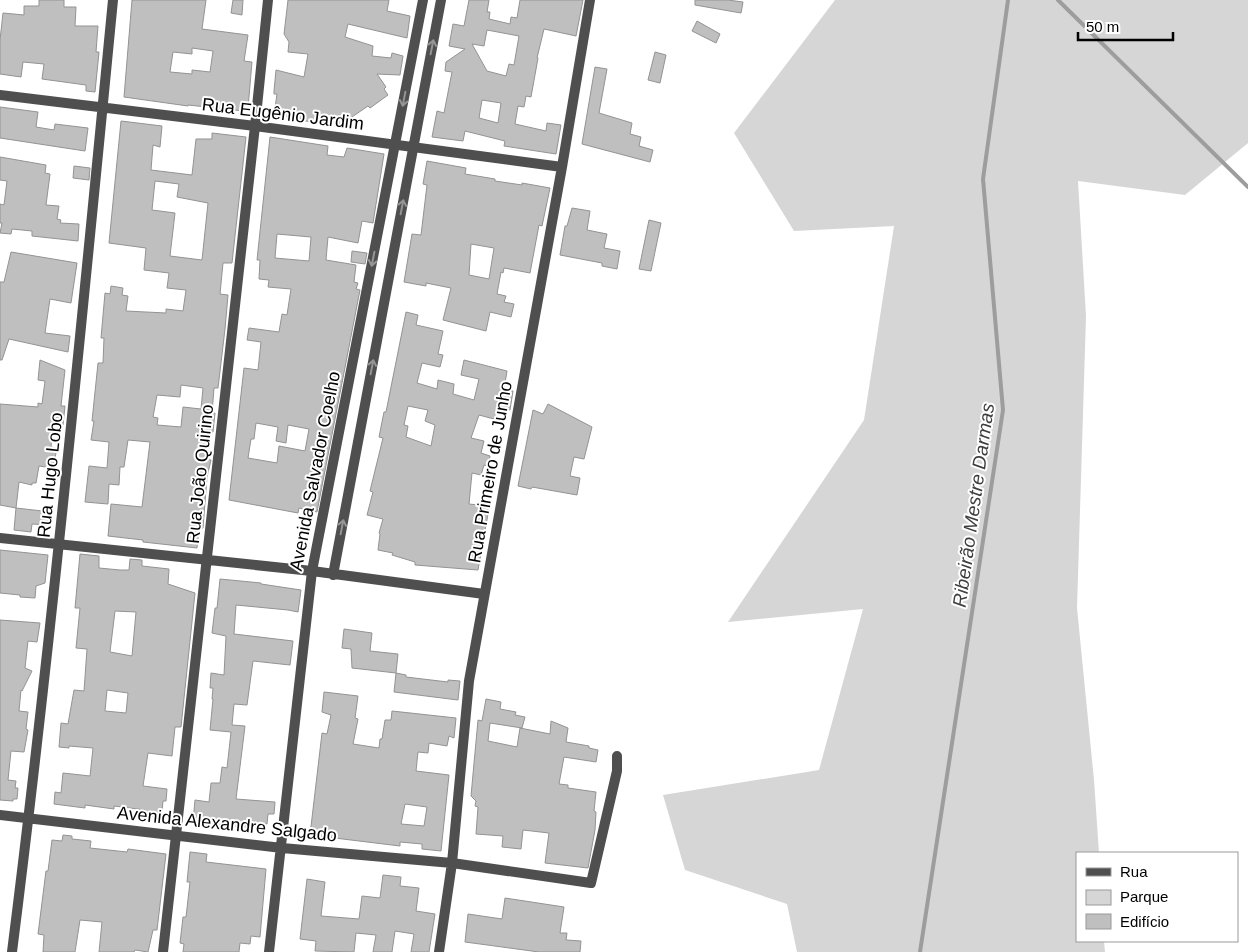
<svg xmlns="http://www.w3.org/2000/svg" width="1248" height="952" font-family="Helvetica,sans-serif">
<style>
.green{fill:#d6d6d6}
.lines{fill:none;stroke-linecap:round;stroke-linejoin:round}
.stream{stroke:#9d9d9d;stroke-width:4}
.building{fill:#bfbfbf;stroke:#939393;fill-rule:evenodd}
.minor{stroke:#4f4f4f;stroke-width:10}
.oneway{stroke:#959595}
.labels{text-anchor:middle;stroke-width:4;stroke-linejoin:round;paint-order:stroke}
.street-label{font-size:18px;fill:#000;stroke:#fff}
.water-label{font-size:19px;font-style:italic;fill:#3e3e3e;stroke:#fff}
</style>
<rect width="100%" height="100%" fill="#fff"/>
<path class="green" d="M835,0H1248V143L1185,195L1078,181L1086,316L1077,608L1094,780L1099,853H1077V941H1104L1105,952H797L787,904L685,870L663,795L819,770L863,609L728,622L864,420L894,226L794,231L734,133Z"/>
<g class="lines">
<path class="stream" d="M1058,0L1248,187
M920,952L1003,410L983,179L1008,0"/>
</g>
<path class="building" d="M39,0H64V7H76L75,26H98L96,52H99L95,92L86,91V85L42,79L44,64L23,62L21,77L0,74V40L3,13L24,15V6H39Z
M132,0H206L202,29L248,35L244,61L252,62L248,108L244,111L188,105V106L124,97ZM192,48L213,51L210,72L192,70V74L170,72L173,52L192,54Z
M233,0H243L242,15L231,13Z
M288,0H389L387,11L410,16L407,38L348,24L345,37L373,46L372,56L391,58L392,53L403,56L400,75L377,74L386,87L384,89L388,95L370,108L368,106L349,119L348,124L305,121V119L274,115L277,94H274V91L276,70L304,77L308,54L288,52L289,42L284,34Z
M469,0H489L487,12H490L489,19L510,24L511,17L517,18L520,0H583L576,36L544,29L537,58H538L531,97L526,96L524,107L518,106L515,124L546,131L547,123L561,125L556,154L504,146L505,141L465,131L463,141L432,137L437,111L444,113L452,72L445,71L446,62L465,49L449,46L453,24L464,26ZM487,30L519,36L514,65L509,64L506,76L487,71L472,44L484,46ZM482,100L501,103L498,123L479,118Z
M695,0H728L743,2L741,13L695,5Z
M697,21L720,34L716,43L692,31Z
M655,52L666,55L660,83L648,80Z
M595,67L607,69L599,113L632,123L630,134L641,137L639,146L653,150L650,162L582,144Z
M0,107L38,112L36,127L54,130L55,124L88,128L85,151L0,138Z
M121,121L162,126L160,147L153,145L151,170L192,175L196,139H212V133L246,137L232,263H223L220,294L228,295L225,329L218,388H214L212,413H215L213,432H208L206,459L211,460L207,477L203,528H199L197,548L143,542V540L108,536L111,504L142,507L150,442L128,440L124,467H120L119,485L109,484L108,504L85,502L89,466L107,468L109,442L91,440L94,421H92L98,363H103L104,338H101L105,293L110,294L111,286L123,288L122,295L128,296L126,311L166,313V309L183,311L186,290L167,288L169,273L144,270L146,248L109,243ZM155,181L179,184L177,197L208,203L202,260L170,256L175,213L152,210ZM181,385L203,388L201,409L183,407L181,427L157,425L158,418L153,417L157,395L180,397Z
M270,137L328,146L327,155L344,157L347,148L384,154L373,223L362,221L358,243L328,237L326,260L356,265L354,282L358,283L356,289L360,290L317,512L299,508L298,513L229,500L244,368L258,370L261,342L247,340L249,328L279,332L282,314L287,315L291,289L268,287L269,280L259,279L260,260H257ZM277,234L311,237L309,261L275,258ZM256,423L278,427L276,441L286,443L288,425L309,429L305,451L279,446L277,463L248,458L251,439H254Z
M0,157L46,165L45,173L50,174L46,205L59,206L57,219L61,220L60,223L79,224L78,241L32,236V231L12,229L11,234L0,233L2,223H0V204L4,205L7,181L0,180Z
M427,161L466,168L465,174L495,179V181L522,185V183L550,188L542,226L539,225L530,273L504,268L503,273L501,272L497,294L506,296L504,302L514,304L511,317L490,312L486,331L443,320L451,288L426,283V286L404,282L412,234L421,235L427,185L423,184ZM471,244L494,248L489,279L469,275Z
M74,166L90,168L89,180L73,178Z
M572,208L590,211L587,230L607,234L604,248L620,251L617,269L602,266V263L560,255L565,226H567Z
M649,220L661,223L651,271L639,269Z
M352,251L367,253L365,264L351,262Z
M11,252L77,263L71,303L50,299L45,333L70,336L68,352L9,339L2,360H0V282H4Z
M406,312L418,315L416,325L443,331L438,354L443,355L440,367L422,363L417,383L437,389L438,380L454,384L453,394L474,400L479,379L461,375L464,360L507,371L504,389L513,391L510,410L498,407L494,419L479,415L471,438L484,441L481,453L490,456L488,466L484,465L481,475L472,473L469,504L488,506V514L478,570L415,565V562L392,555L393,553L378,550L380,534L379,533L383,519L367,515L373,492L370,491L383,438L379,437L384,412H386ZM408,406L428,410L425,421L435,425L431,446L406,437L408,426L404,425Z
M40,360L65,370L61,406H65L63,425L53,424L51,447L57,448L53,468L39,466L36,483H32V485L19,482L16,508L0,505V404L38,407V403L42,404L45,381L38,380Z
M548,404L592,427L584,459L574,457L570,476L580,478L577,495L532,487L531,489L518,486L533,410L543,414Z
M16,508L51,512L50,525L32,524L31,532L14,530Z
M0,550L48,555L45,583L36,586L35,598L20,597V595L0,593Z
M80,554L99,556V568L120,570H129L130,559L142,560V566L169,569L168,584L195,593L181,727H175L172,756L148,753L143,786L167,789L166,801H163L162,811L158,810L157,817L144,815L145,810L114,806V809L85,805V808L54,804L55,792L61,793L63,773L90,776L93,748L69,746V748L59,747L61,723L68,724L74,690L84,691L87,649L76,648L80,608H75ZM115,611L136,612L132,656L110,652ZM107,690L128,693L126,713L105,711Z
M220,579L261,583V584L301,590L298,612L288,610L236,605L234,634L293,641L290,665L253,661L247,705L234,704L232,725L245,726L236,799L275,802L274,814H268L267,824L247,822L246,827L193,822L195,800L209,802L211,783H220L222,767L227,768L231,732L210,730L213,699H212L213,688H210L211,673L224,675L226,636L212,633L215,608H217Z
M0,620L40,623L37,642L28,641L25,668L32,671L22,691L21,690L19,711L28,712L26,729L28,730L24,752L11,751L8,780L16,781L15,788H18L17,799H13V801L0,800Z
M344,629L372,633L370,651L398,654L396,673L352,668L351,649L342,648Z
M396,673L406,675V677L448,682V680L460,681L458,700L394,692Z
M324,692L358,696L355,718L358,719L353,744L379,748L380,739H382L385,720H391L392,711L456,718L454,738L449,736L447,746L429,743L428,753L418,752L416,771L449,775L441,851L422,849V844L400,842V846L310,835L322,733L327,734L331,715L322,712ZM405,804L427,807L424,826L401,824Z
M486,699L501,702L500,709L516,712L515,715L525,717L522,728L490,723L488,741L517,747L520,728L550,734L551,721L568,728L566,742L589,746V748L598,750L596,762L564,757L559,784L568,785V788L596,792L594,811L596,812L595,830L588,868L545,863L549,833L523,830L521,849L502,847L503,836L476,834L478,807L475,806L476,801L471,796L478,720L482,721Z
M63,835L72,836V839L91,841L90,848L127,852L128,849L166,854L157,930H153L148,952L135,950L134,952H99L102,922L80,920L75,952H43L44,935L38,934L46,871H48L52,840L62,841Z
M190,852L207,854L206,862L266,869L260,937L251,936L250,944L240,943L239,952H183L184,944L180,943L183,917H186L190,882H187Z
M383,875L401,877L400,886L419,888L416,911L435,914L429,952H411L414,934L395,931L392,952H373L376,935L356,933L354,952L315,951L316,941L300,939L307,879L325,882L321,916L359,919L362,896L380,898Z
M505,898L564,907L560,933H567L566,940L581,941L580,952H539L465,942L468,914L502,919Z"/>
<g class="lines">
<path class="minor" d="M0,95L255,126L562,167
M0,538L312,571L484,594
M333,575L441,0
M0,815L282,848L452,863L591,883L617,771V756
M12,952C52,635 82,318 113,0
M163,952L255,126L268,0
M269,952L312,571L423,0
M439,952L452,863L469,681L562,167L590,0"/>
</g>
<defs><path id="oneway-shaft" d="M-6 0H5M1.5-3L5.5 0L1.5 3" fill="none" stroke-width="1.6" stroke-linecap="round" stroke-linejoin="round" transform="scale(1.25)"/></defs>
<g class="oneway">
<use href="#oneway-shaft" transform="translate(432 47) rotate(-79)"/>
<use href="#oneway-shaft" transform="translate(404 99) rotate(101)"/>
<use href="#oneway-shaft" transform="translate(402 207) rotate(-79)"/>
<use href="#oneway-shaft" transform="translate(373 259) rotate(101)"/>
<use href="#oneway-shaft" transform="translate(372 367) rotate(-79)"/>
<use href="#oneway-shaft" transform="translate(342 527) rotate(-79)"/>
</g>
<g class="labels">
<g class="street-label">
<text transform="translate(283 114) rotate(7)" y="6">Rua Eugênio Jardim</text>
<text transform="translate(315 471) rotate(-79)" y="6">Avenida Salvador Coelho</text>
<text transform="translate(490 472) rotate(-80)" y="6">Rua Primeiro de Junho</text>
<text transform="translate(200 474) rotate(-84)" y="6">Rua João Quirino</text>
<text transform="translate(50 475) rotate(-84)" y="6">Rua Hugo Lobo</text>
<text transform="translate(227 824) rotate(6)" y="6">Avenida Alexandre Salgado</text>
</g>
<g class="water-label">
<text transform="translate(973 505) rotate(-82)" y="7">Ribeirão Mestre Darmas</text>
</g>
</g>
<rect x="1076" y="852" width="162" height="90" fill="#ffffff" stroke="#999999"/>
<rect x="1086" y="868" width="25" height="8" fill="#4f4f4f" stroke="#999999"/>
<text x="1120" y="877" font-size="15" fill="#000000">Rua</text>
<rect x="1086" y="890" width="25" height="15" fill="#d6d6d6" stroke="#999999"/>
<text x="1120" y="902" font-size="15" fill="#000000">Parque</text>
<rect x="1086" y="914" width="25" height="15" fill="#bfbfbf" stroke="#999999"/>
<text x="1120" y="927" font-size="15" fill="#000000">Edifício</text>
<path d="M1078 32v8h95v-8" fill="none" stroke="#000000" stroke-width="2.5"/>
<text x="1086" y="32" font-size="15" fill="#000000" stroke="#ffffff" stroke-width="4" paint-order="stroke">50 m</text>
</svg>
